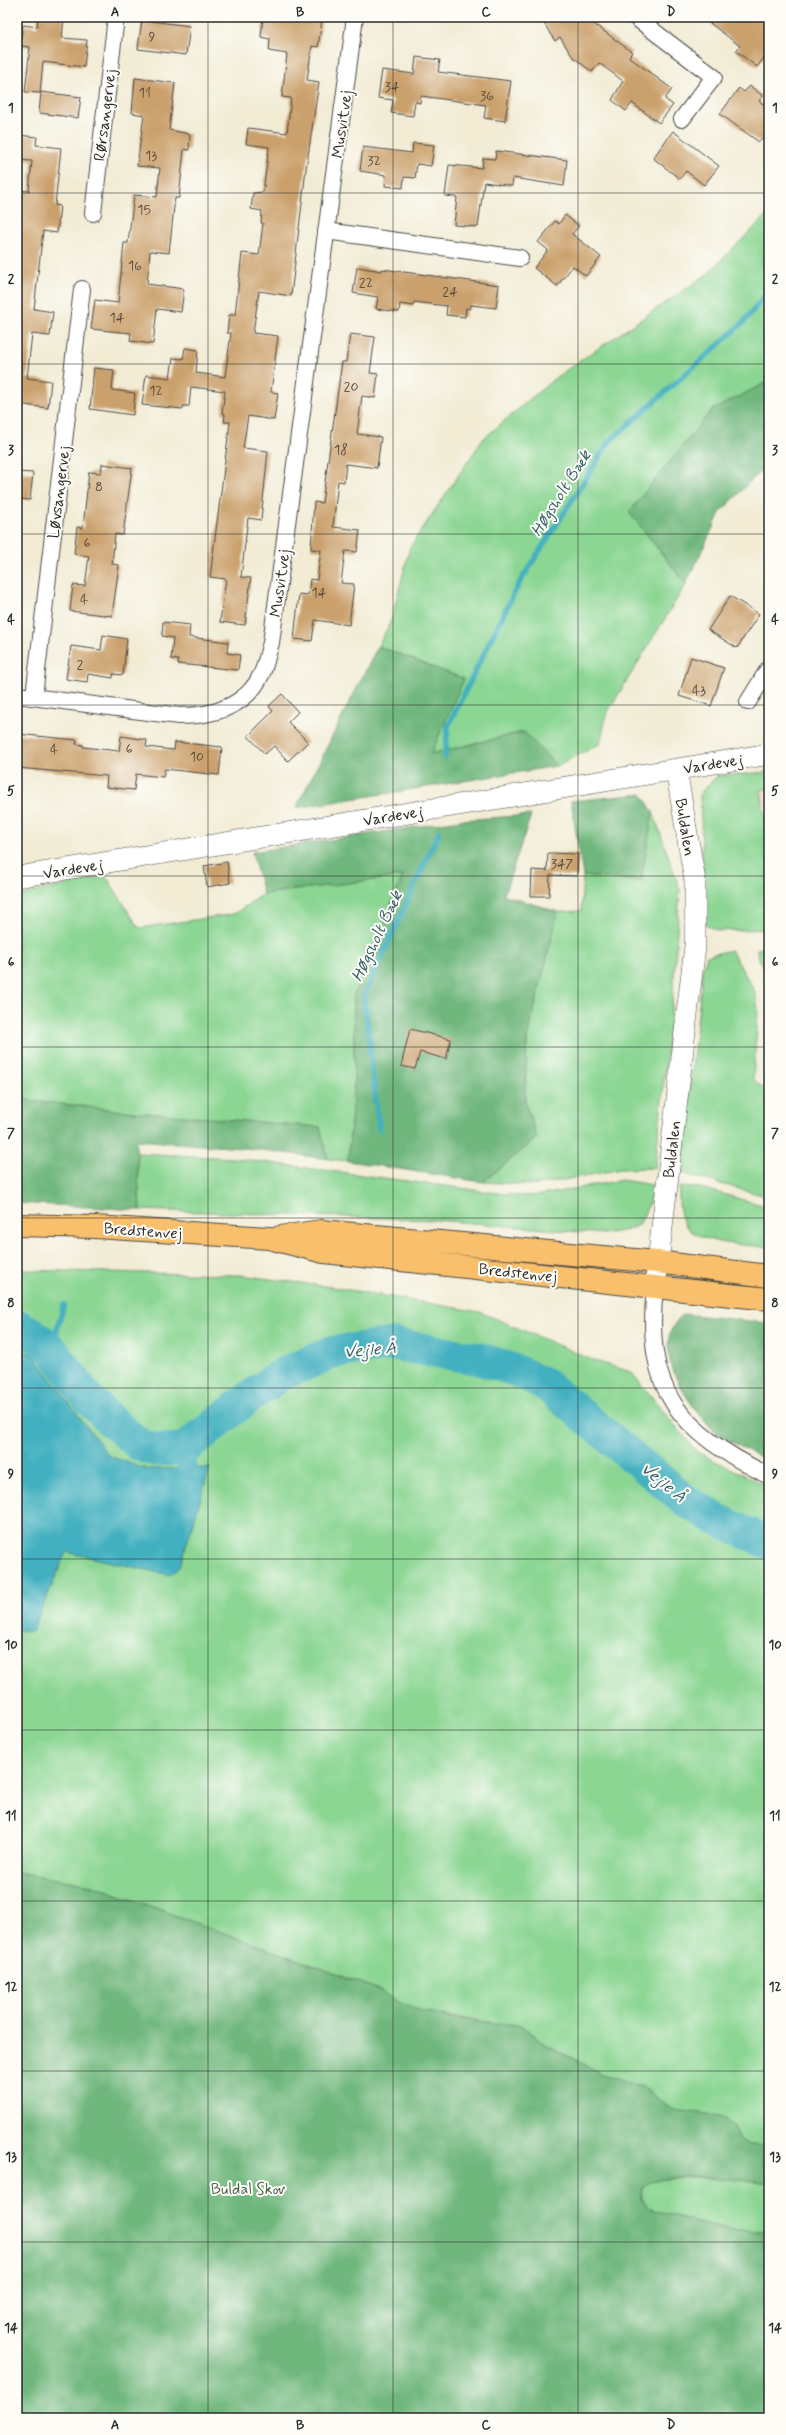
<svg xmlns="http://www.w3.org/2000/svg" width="786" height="2435" font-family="Mynerve,sans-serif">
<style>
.built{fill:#f7d1c8}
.green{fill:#8bd693;stroke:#5b805f}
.forest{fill:#70b77d;stroke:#4e7154}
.water{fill:#43b0c0;stroke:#376e76}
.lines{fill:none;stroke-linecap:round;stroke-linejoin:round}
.stream{stroke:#43b0c0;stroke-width:5.5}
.canal{stroke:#43b0c0;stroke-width:19}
.river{stroke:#43b0c0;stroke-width:33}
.building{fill:#caa06c}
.minor-casing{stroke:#494844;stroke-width:18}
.tertiary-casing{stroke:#494844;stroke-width:22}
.trunk-casing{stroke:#494844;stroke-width:24}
.minor{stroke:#fff;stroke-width:16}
.tertiary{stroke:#fff;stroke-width:21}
.trunk{stroke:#f8bf6c;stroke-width:22}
.grid{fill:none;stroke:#2b2b2b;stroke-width:1;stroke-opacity:0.55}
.labels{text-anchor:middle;stroke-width:4;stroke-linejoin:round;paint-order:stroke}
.number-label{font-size:14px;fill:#53483b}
.street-label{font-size:16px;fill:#2b2b2b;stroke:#fdfcf7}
.park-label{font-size:16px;fill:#485e4a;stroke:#fdfcf7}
.water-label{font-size:17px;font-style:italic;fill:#356067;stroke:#fdfcf7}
.neatline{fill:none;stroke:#2b2b2b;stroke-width:1.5}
.grid-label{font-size:13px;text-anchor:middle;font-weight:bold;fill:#2b2b2b}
</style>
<rect width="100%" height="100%" fill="#fdfcf7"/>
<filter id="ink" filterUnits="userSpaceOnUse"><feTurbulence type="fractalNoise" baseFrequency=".025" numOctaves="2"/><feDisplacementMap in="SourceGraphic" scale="8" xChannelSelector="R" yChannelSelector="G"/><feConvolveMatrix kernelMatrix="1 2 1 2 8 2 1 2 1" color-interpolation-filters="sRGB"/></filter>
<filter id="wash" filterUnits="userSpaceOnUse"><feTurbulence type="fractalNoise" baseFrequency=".012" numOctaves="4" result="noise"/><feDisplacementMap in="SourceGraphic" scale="16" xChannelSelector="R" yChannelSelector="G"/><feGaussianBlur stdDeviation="0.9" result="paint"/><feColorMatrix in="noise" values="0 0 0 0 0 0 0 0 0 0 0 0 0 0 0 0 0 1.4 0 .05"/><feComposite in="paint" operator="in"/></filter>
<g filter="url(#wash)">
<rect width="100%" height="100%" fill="#f2ecd5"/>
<path class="built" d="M769,788V844L761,789Z"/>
<path class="green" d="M769,213V381L711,411L629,512L686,584L607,713L600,744L557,766L523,732L430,754L464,679L378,646L391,621L410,547L483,439L555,378L706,275Z
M769,772V788L761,790L769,844V929L719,931L705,925L700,793L717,776Z
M653,812L680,890L672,1004L655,1168L621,1169L537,1185L483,1182L537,1138L525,1102L527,1039L558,912L581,911L583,876L641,881Z
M106,876L139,928L234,914L263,894L403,876L354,994V1085L348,1161L328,1159L320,1127L133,1112L17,1099V896Z
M769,947V980C768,969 756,960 757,949Z
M731,950L755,992L758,1010L753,1079L769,1094V1197L681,1173L703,967L707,956Z
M137,1153L232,1158L521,1196L541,1195L622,1180L652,1185L649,1204L639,1225L627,1230L604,1234L437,1220L140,1210Z
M679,1187L701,1188L769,1207V1247C747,1245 701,1245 686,1226C678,1215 679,1200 679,1187Z
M17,1270L240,1275L338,1288L480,1312L595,1361L631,1372L697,1452L769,1487V2146L750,2145L739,2139L732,2125L725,2118L715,2115L674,2110L641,2086L604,2076L570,2056L543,2044L526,2028L422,2012L393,2001L380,1990L92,1885L17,1872Z
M725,2178L769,2184V2231H739L705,2224L650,2209C642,2202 641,2197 642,2187L654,2179Z"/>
<path class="forest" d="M769,381V462L720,513L686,584L629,512L711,411Z
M378,646L464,679L431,754L524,732L557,766L296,808Z
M642,794L653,812L641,881L583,876L571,801Z
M531,815L504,895L558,912L527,1039L525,1102L537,1138L483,1182L348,1161L354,1085V994L403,876L263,894L252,852L460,820Z
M17,1099L133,1112L320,1127L328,1159L255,1149L136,1140L140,1210L17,1203Z
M684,1314L769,1323V1461C751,1452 732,1443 715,1432C710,1428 706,1421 701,1416C680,1391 649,1341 684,1314Z
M17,1872L92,1885L380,1990C418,2020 473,2020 519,2025L526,2028L543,2044L570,2056L604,2076L641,2086L674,2110L715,2115L725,2118L732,2125L739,2139L750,2145L769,2146V2184C743,2180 661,2170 642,2187C640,2197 642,2202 650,2209L705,2224L739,2231H769V2418H17Z"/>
<path class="water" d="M17,1349L33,1355L109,1456L146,1469L210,1468L180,1566L170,1575L66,1552L32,1632L17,1630Z"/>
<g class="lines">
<path class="stream" d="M445,757L448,726L518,585L609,442L743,323L769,290
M379,1129L364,996L439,832
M51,1349L64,1305"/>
<path class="canal" d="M177,1451C188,1464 194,1477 183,1493"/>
<path class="river" d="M17,1325L33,1334L51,1349L88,1398L110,1420L140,1445L155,1450L184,1449L252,1395L284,1373L334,1352L392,1344L480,1359L517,1371L546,1385L686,1501L718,1520L769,1543"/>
</g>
<g id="blocks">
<path class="building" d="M38,17H64L62,38L87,40L84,67L43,62L40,93L25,92L30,47L20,46L23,25L37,27Z
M263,17H300L322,20L318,47L312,46L307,80L319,82L306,169L291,296L259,291L253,333L278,336L271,392L278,393L274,420L248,416L243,448L268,451L261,520L248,518L241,577L251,578L245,625L220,622L226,579L210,577L230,422H224L225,414L222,413L225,391L191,387L189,406H183V409L142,405L146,375L170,378L173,358L183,359L185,348L198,350L196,373L225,377L231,333H227L229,315H235L242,253L259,255L263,223H261L262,211L251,209L253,193L263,192L269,147L246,144L248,128L287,133L291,98L282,97L287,54L269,51L270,39L261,37Z
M540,17H590L594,24L632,52L629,57L672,89L665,99L673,105L659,123L632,103L626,111L612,100L623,81L599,63L592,72L572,56L560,37L555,41Z
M702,17H759L769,25V51L757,67L736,51L740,46Z
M142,20L190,26L186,55L138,49Z
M416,57L440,60L438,72L511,81L505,121L484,118L486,105L421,96L420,103L415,102L413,116L391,113L393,100L378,98L382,70L414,74Z
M135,78L175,83L169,130L190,134L189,150L184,149L179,198H175L169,253L150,251L147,284L184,289L181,312L157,309L153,344L130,341L131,333L91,329L95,300L118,303L124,243H128L134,195L157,197L160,168L137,166L144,115L132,113Z
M750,86L763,96L759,101L769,108V129L759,142L720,114L739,88L744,92Z
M41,92L81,97L78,118L39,113Z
M673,131L719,166L704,185L686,171L680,179L653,158Z
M17,135L37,137L36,145L61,148L55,205L60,206L57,233L43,231L34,309L53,312L50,336L32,334L27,378L51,381L48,408L17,404V190L29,191L32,161L17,160Z
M413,143L434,145L431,166L417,164L415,178L404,177L403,188L385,186L386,175L360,171L363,147L412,153Z
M496,151L567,160L564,186L513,178L512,186L484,182L478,227L454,225L457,197L445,196L449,165L482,168L483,158L495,159Z
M565,215L579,226L572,234L601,257L586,276L573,266L557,286L534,268L548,250L538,242L555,221L559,224Z
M357,267L382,271V269L499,285L496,308L471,305L470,309L466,308L465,317L446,315L447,306L414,302L413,306L400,304L399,312L376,309L378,297L353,293Z
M350,334L375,337L370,373L378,374L375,398L362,396L357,434L381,437L377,468L346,464L344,482L338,481L333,527L360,530L357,552L345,551L341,583L354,584L349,625L315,620L312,641L294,639L299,594L308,595L310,579L317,580L321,550L311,549L314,502L322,503L342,362H346Z
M94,368L114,370L112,390L135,393L133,415L90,409Z
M102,464L132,468L123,535L115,534L112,564L119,565L112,616L70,611L73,585L85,586L89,556L74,554L77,527L83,528L89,472L101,473Z
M17,472L33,473L30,500L17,499Z
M730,596L759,614L737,648L708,630Z
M163,622L190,625L189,637L228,642L227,653L240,655L238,670L178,664V660L171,659L173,638L162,636Z
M103,635L127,639L123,675L113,674V678L88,674L87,682L66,679L71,646L101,650Z
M691,657L724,668L711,706L679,696Z
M282,694L298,712L288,722L308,742L288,761L274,746L265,754L248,736L273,711L269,706Z
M17,734L77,740L76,744L83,745V747L119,751L121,736L147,740L146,747L174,750L175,742L222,747L219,775L165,769L163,777L136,774L134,790L106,787L107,776L17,768Z
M548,853L578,854L577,876L550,875L549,896H531L532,870L547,871Z
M227,862L230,883L207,887L204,866Z
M410,1029L451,1039L446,1059L420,1052L415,1069L401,1066Z"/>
</g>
</g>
<g filter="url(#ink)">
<use href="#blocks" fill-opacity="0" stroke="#494844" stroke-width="1"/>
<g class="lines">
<defs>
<path id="minor" d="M635,17L714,77L682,119
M93,213L116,17
M326,231L520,258
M17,695L179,716C213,716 247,707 262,673C266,664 268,652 271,643L355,17
M34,696L82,289
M748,702L769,668
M655,1287C644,1392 678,1430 769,1476"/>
<path id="tertiary" d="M17,877L769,754
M655,1287L695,946V881L676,769"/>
<path id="trunk" d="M17,1225L95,1227L269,1238L324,1252L769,1299
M280,1237L321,1231L657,1262L769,1276"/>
</defs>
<use href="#minor" class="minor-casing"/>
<use href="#tertiary" class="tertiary-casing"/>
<use href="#trunk" class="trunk-casing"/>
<use href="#minor" class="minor"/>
<use href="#tertiary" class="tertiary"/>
<use href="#trunk" class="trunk"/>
</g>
</g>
<path class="grid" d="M208,17V2418M393,17V2418M578,17V2418M17,193H769M17,364H769M17,534H769M17,705H769M17,876H769M17,1047H769M17,1218H769M17,1388H769M17,1559H769M17,1730H769M17,1901H769M17,2071H769M17,2242H769"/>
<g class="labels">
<g class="number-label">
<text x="152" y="41">9</text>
<text x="392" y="91">34</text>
<text x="145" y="97">11</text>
<text x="487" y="100">36</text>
<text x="151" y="160">13</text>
<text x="374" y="165">32</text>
<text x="144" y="214">15</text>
<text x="135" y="270">16</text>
<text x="366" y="287">22</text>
<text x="450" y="296">24</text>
<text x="117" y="322">14</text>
<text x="351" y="391">20</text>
<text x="156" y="395">12</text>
<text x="341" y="454">18</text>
<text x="99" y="491">8</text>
<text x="87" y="547">6</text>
<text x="319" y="597">14</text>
<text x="84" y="604">4</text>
<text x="80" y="669">2</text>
<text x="699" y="695">43</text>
<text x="129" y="753">6</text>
<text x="54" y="754">4</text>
<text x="197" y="761">10</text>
<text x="562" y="868">347</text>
</g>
<g class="street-label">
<text transform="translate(104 115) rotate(-83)" y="6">Rørsangervej</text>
<text transform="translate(341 124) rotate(-82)" y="6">Musvitvej</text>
<text transform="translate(58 492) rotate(-83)" y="6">Løvsangervej</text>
<text transform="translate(279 583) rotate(-82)" y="6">Musvitvej</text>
<text transform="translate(713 763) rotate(-9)" y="6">Vardevej</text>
<text transform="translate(393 815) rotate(-9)" y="6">Vardevej</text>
<text transform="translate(686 827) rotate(81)" y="6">Buldalen</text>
<text transform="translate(73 868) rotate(-9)" y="6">Vardevej</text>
<text transform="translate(671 1149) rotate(-83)" y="6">Buldalen</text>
<text transform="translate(143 1230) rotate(4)" y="6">Bredstenvej</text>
<text transform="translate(518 1272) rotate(6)" y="6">Bredstenvej</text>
</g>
<g class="park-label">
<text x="248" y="2194">Buldal Skov</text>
</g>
<g class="water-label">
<text transform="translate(560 493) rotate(-58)" y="6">Høgsholt Bæk</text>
<text transform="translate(376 936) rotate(-65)" y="6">Høgsholt Bæk</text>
<text transform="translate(370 1349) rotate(-5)" y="6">Vejle Å</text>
<text transform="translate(664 1482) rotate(39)" y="6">Vejle Å</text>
</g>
</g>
<rect width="786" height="2435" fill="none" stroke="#fdfcf7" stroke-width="44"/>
<rect x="22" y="22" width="742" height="2391" class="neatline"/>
<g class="grid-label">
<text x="115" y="16">A</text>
<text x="300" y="16">B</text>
<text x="486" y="16">C</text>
<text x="671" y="16">D</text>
<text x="11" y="112">1</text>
<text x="775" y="112">1</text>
<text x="11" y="283">2</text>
<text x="775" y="283">2</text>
<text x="11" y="454">3</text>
<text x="775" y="454">3</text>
<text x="11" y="624">4</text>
<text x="775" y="624">4</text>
<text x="11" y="795">5</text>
<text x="775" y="795">5</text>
<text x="11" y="966">6</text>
<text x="775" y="966">6</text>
<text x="11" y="1137">7</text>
<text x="775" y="1137">7</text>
<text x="11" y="1307">8</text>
<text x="775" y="1307">8</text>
<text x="11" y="1478">9</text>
<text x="775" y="1478">9</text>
<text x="11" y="1649">10</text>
<text x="775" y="1649">10</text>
<text x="11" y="1820">11</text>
<text x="775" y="1820">11</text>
<text x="11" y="1991">12</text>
<text x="775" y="1991">12</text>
<text x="11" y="2161">13</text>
<text x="775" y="2161">13</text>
<text x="11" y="2332">14</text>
<text x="775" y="2332">14</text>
<text x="115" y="2429">A</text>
<text x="300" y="2429">B</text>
<text x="486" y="2429">C</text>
<text x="671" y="2429">D</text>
</g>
</svg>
